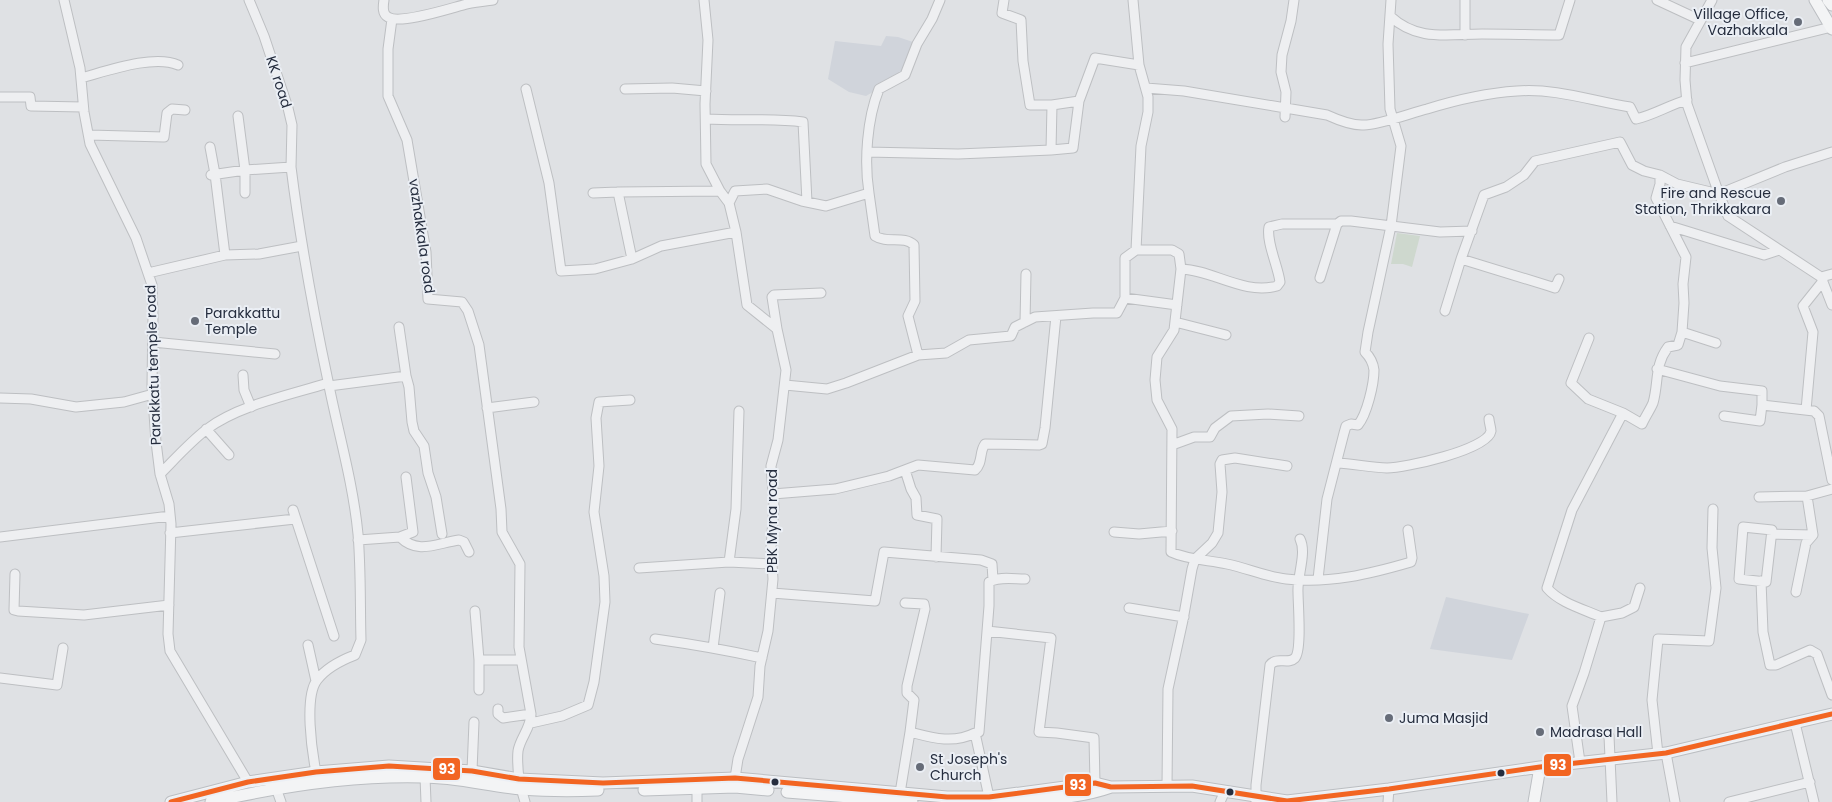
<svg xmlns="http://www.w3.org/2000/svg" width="1832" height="802" font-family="Poppins,sans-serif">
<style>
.built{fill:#d0d4db}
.green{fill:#ced8ce}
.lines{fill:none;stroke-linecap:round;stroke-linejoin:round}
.minor-casing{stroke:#bdbfc2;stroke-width:11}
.major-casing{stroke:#bbbec2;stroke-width:13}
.minor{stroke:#eeeff1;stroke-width:9}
.major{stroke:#f3f4f5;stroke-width:11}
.bus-1-casing{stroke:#ebeff5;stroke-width:9}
.bus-1{stroke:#f26522;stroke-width:5}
.poi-dot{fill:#666c78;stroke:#ebeff5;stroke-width:2}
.bus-dot{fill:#252d3e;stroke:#ebeff5;stroke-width:2}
.labels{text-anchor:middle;stroke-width:4;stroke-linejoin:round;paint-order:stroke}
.poi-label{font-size:14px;fill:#252d3e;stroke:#ebeff5;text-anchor:start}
.street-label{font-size:14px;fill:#252d3e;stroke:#ebeff5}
.line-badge{stroke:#ebeff5;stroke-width:2}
.badge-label{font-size:14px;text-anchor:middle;font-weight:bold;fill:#fff}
</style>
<rect width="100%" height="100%" fill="#dfe1e4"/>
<path class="built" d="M886,36L898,37L913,42L900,76L866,96L849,92L828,79L835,41L881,46Z
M1446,597L1529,614L1512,660L1430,649Z"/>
<path class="green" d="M1397,233L1420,236L1412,267L1403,264H1391Z"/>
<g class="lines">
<defs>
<path id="minor" d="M64,0L80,68L84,112L90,144L136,238L152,285L153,316L152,385L156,442L160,474L169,504L171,524L168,634L170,651L248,782
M249,0L264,36L288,108L292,125L291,167
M384,0C383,6 382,14 388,17C400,25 451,8 467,4C475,2 485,1 493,0
M704,0L708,40L705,104L706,164L720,191L729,203L736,232L747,305L777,329L786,370L778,440L771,466L774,506L771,548L773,579L768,631L760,666L758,697L738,759L735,778
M1004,0L1002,13L1021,20L1023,61L1030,105H1052
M1133,0L1139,65L1148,97V112L1141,146L1136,250
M1657,0L1700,20
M1712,0L1686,47L1685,80L1687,104L1719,194L1785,167L1832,152
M1390,16C1418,42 1448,34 1482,34C1507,34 1533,35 1559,35L1570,0
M392,19L388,49V96L407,140L426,252L428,299L462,302L468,311L479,345L501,509L502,532L520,564L519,647L531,714C531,728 520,738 518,751C517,760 518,770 519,779
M1465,35V0
M1685,63L1831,27
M81,78C107,71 154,54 178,65
M1146,88L1184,91L1327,115C1338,120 1352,126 1364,125C1379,125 1411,113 1427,109C1456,100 1486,93 1517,91C1556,88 1592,101 1630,107L1636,119C1654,115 1669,105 1687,100
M526,89L549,183L561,271L595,269L632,259L661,246L736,232
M625,89L672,88L706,91
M0,97H30L31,106L83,107
M238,116L245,170V193
M1285,117L1286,92L1281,72L1282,55L1291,21L1294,0
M706,119C739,121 771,118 803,122L807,202
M89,135L164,137L167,113L172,109L185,110
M210,147L215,174L225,255
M1051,150L1073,148L1079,101
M867,152L958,154L1051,150L1052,105L1079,101L1095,58L1139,65
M211,175L245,170L291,167C300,239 313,310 328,381C338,432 353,482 358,534C361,569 360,605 361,640L355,655C342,660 326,668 317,680C304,697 312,752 316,772
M593,193L618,192
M869,193L875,236C887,244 904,235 914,245L915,301L908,316L918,355
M729,203L735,191L767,189L802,201L826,206L869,193C864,161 867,119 879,89L905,75L917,44L932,19L940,0
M1670,226L1764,255L1779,250
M632,259L618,192L720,191
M1181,269C1213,270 1243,295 1277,286L1280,282C1278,266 1266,242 1269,227L1282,224H1337
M148,273L225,255L259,254L302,246
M1821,277L1832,274
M1320,278L1337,224L1341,221H1351L1440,232L1472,231
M1559,279L1555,288L1549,286L1461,259L1484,195L1506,187L1524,175L1535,161L1620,142L1632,165L1644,171L1660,175L1677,184L1719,194L1728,216L1821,277L1832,305
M1125,298V258L1136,250H1172L1179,254L1181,269L1174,330L1157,357L1155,380L1157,400L1172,429L1171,552C1188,560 1209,560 1227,564C1247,568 1266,577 1286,579C1329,584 1370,574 1411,562L1412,558L1408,530
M1445,311L1461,259
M1025,322L1026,274
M1175,322L1226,335
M777,329L772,297L774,295L821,293
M1682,332L1716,343
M1589,338L1571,383L1588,399L1623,413L1572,510L1547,588C1560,603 1583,609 1601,617
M153,342L275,354
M1657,369L1720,386L1762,391V405L1814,411L1819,416L1832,480
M243,375L244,390L251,407
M406,376L409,387L412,422L414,431L424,446L428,473L436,497L442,534
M785,385L827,389L846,383L918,355L946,353L969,340L1011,336L1015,327L1035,317L1093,313H1117L1125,298L1177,305
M329,386L406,376L399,327
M0,398L31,399L76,407L124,402L153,394
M487,408L534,402
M1806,410L1813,332L1803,306L1823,281
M1623,413L1642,424C1645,417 1650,410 1653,403C1659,382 1654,366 1668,347L1678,345L1682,332L1684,303L1683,284L1686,257L1656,198L1660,184V175
M1724,416L1760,421L1762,405
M206,429L229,455
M1172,445L1194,437H1210L1215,428L1231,416L1268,414L1299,416
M1337,463C1353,464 1370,467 1387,468C1404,468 1488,450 1491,431C1491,428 1489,422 1489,419
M905,470L911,489L916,498L917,515L937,519L936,557
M160,474C175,459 190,442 207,429C239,405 290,395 328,383
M773,494L835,489L889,476L918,465L975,470C983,463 979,452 985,444L1039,445L1042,444L1045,428L1056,316
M1759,497L1807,496L1832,489
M293,510L334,636
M1743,527L1772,530L1766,582L1739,579Z
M1114,532L1139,534L1172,531
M170,533L295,519
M1772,534L1813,535
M0,537L170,516
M400,537C418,555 437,543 459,540L464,542L469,552
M358,540L400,537L413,532L406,477
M729,562L736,509L739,411
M639,568L729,562L772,564
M15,574L14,610L18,611L84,615L169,605
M1318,579L1327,499L1344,433L1346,426L1351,424L1358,425C1367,414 1374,384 1374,370C1373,362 1370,357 1365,352L1368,332L1391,226L1401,146L1390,109L1388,44L1391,0
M1761,581L1763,632L1770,665H1776L1810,650L1817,654L1832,695
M1796,592L1806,543L1813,535L1807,496
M772,593L875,601L884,552L981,560L992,564L993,580
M905,603L924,604L925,609L907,686V693L914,700L910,732C933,738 953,744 975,733
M1129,608L1184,617
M475,611L479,660V690
M987,631L1051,638L1039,732L1057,733L1094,738L1095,783
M655,639C691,644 726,650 762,658
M308,645L316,681
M713,648L720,593
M479,660H520
M0,678L57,685L63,648
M498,709V714L503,718L531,714
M531,723L562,716L588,705L594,682L605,602L604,576L594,512L599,466L596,418L599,402L630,400
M1795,723L1814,802
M1609,736L1612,802
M1666,753L1675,802
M1658,754L1652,700L1658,639L1709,641L1716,588L1712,548L1713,509
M1580,762L1572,706L1584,673L1601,617L1622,613L1634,607L1640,588
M472,771L474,722
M425,777L426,802
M1167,786L1168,689L1183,620L1192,569L1195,559L1212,543L1218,533L1222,492L1220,464L1222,460L1235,458L1287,466
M276,788L281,802
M521,788L525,802
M900,793L910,732
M989,797L975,733L979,732L989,606V582C999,576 1014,579 1025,579
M697,802V789
M1220,802L1225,791
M1256,802V785L1270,665C1277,656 1288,665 1295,658C1302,650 1298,604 1298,592C1297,576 1307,553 1300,539
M1388,802L1389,789
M1729,802L1810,782"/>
<path id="major" d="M1815,0L1832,29
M1828,0L1832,5
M644,790L735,787L768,790
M787,792L912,802
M171,802L248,782L316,772L389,766L472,771L519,779L603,783L735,778L947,797H989L1095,783L1111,787L1192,786L1287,801L1389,789L1540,767L1666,753L1832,714
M211,802C281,786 352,775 423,777C456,777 489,786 522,789C547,791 573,791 598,790
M1003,802C1039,800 1077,799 1111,787
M1534,802L1540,767"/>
</defs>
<use href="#minor" class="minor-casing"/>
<use href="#major" class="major-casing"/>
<use href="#minor" class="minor"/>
<use href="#major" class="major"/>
<defs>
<path id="bus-1" d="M171,802L248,782L316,772L389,766L472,771L519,779L603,783L735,778L947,797H989L1095,783L1111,787L1192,786L1287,801L1389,789L1540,767L1666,753L1832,714"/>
</defs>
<use href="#bus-1" class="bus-1-casing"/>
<use href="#bus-1" class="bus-1"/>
</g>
<g class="poi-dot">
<circle cx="1798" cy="22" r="5"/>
<circle cx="1781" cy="201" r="5"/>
<circle cx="195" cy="321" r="5"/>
<circle cx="1389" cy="718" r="5"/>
<circle cx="1540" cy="732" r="5"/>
<circle cx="920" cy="767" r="5"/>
</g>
<g class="bus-dot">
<circle cx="1501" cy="773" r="4.5"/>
<circle cx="775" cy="782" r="4.5"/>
<circle cx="1230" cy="792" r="4.5"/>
</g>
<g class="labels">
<g class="poi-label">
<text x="1788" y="19" text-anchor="end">Village Office,<tspan x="1788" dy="16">Vazhakkala</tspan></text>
<text x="1771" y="198" text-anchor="end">Fire and Rescue<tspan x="1771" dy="16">Station, Thrikkakara</tspan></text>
<text x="205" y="318">Parakkattu<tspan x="205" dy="16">Temple</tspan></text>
<text x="1399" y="723">Juma Masjid</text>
<text x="1550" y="737">Madrasa Hall</text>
<text x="930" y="764">St Joseph's<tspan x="930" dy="16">Church</tspan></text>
</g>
<g class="street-label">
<text transform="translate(279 82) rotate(72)" y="5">KK road</text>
<text transform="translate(422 236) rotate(82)" y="5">vazhakkala road</text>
<text transform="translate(153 365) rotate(-92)" y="5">Parakkatu temple road</text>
<text transform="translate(772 521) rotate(-90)" y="5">PBK Myna road</text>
</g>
</g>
<g class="line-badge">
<rect x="1543" y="753" width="29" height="24" rx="5" fill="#f26522"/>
<rect x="432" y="757" width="29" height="24" rx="5" fill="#f26522"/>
<rect x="1064" y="773" width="28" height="24" rx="5" fill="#f26522"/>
</g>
<g class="badge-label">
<text x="1558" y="770">93</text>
<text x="447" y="774">93</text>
<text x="1078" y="790">93</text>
</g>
</svg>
